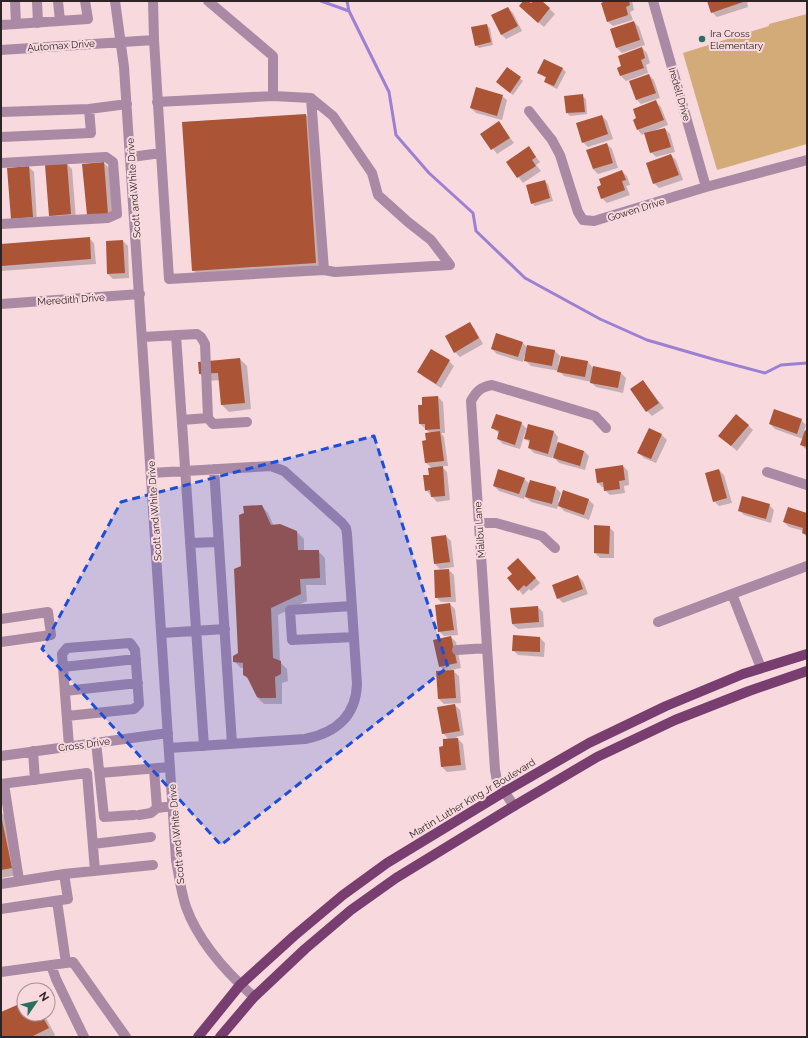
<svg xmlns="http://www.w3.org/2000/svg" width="808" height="1038" font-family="Raleway,sans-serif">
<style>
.green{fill:#d2ab79}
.shadow{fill:#0003}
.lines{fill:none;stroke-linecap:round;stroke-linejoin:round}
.stream{stroke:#9c80d2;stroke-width:3}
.building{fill:#ab5436}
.minor{stroke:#aa89a4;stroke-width:10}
.major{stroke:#773e6f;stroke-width:10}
.marked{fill:#1d4ed8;fill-opacity:0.2;stroke:#1d4ed8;stroke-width:3;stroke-dasharray:8 5;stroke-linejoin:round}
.poi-dot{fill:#2c6e5e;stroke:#f7d9de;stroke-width:1.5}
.labels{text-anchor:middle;stroke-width:4;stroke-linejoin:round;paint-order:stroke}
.poi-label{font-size:10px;fill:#2e2325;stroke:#f7d9de;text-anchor:start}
.street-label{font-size:10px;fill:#2e2325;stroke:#f7d9de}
</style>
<rect width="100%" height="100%" fill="#f7d9de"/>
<path class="green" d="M807,14V144L717,170L683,53L769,26V24Z"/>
<path class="shadow" d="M524,1H527L531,5L534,1H541L555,14L544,27L525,11Z
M610,1H632L634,10L630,12L633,20L613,26L608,22Z
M708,1H747L748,7L717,17L712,12Z
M508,8L513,13L522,31L506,39L501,34Z
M634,22L639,27L645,45L622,53L617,48L611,29Z
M486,25L490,28L493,45L479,48L476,45Z
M642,48L647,53L650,63L646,65L648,73L626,81L621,76Z
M507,68L523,81L513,95L500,85Z
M562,68L566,72L557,89L549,85L545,82L547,78L539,73Z
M649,75L654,80L660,98L641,104L636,99Z
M502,96L507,100L502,120L476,113L471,108Z
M582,96L586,99L587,114L570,116L567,113Z
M656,102L661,107L668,125L653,131V132L665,129L670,134L675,152L656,157L651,152L645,133L642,135L638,130Z
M306,115L313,121L323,269L200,277L193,270L183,122Z
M602,116L607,121L613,139L588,147L583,142Z
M499,123L514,143L497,154L482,134Z
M607,144L612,149L618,168L598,174L593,169Z
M529,148L540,162L536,165L541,171L523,183L507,162Z
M670,154L676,160L683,180L659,188L654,183L670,155Z
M104,163L109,168L113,218L93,220Z
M67,164L72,169L76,219L55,221L50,216Z
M29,167L34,172L37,222L17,223Z
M622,171L627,176L630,185L626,186L630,195L607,203L602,198Z
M544,181L548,184L553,201L535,206L532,203Z
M89,238L94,243L96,264L1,271V245Z
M123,241L128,246L129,278L113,279L108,274Z
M469,323L474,328L483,344L460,357L455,352Z
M522,342L528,348L555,351L560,356L558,365L588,362L594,369L621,373L626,378L623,393L596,387L591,382L564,376L559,371L531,366L526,361V356L525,355L523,362L497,354L492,349Z
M240,359L247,366L251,409L229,412L222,405L220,380L207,381L200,374Z
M449,361L454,366L441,388L424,377L419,372Z
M643,381L664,408L652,416L647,411Z
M438,397L443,402L445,433H441L444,437L448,466H441L447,472L450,500L437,502L426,490L432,468L426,463L427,441L430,433L420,424L419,406H424Z
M801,420L806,425L804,431L807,432V450L801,445L803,439L775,429L770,424Z
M521,423L528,430L554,432L558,437L557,443L584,451L589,456L585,470L559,463L553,456L552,458L534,453L529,448L530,443L525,438L527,430L526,429L520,449L503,444L498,439L499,433L492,428Z
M748,425L753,430L737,451L724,440Z
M662,435L667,440L656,463L644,458L639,453Z
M623,466L628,471L629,485L624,486L625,493L610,495L605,490V487H602L597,482Z
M719,470L724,475L732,503L719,506L714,501Z
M524,479L530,484L556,488L561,493L558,502L589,500L594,505L589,520L564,511L558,505L557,509L531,502L525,496L524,499L499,491L494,486Z
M769,505L774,510L771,523L744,515L739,510Z
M262,506L268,513L274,526L297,532L304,539V551H318L325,558L326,585H306L307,601L278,615L280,662L287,669L288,681L282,683V704H264L257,697L250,681L244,675V668H241L234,661L240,654L242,567Z
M807,514V537L803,533L804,531L789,527L784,522Z
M609,527L614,532V558H600L595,553Z
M446,536L451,541L454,567L440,569L435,564L432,537Z
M523,564L540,583L531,591L529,589L523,595L519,590Z
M449,570L454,575L456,602H441L436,597Z
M578,576L583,581L588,594L563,603L558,598Z
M450,604L455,609L458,635L444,636L439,631Z
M538,607L543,612L544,627L518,629L512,624Z
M451,637L456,642L461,668L452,670L459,676L461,703L444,704L439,699L445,672L440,666Z
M540,638L545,643L544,657L518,655L513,650Z
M455,705L460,710L464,735L456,737L463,744L466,770L447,772L442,767L445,747L449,740L443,733Z
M1,812L7,818L18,875L1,878Z
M24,1003V1014H44L55,1035L52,1037H1V1013Z"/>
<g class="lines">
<path class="stream" d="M321,1L349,11L389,92L396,135L429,173L473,213L476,231L525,278L600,319L647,340L716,360L765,373L781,365L807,363
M347,1L349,11"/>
</g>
<path class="building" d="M523,1H528L531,3L533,1H542L550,8L538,23L519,6Z
M606,1H629L630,5L626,7L628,15L607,22L601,3Z
M707,1H746L711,13Z
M508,7L518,26L501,35L491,15Z
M634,21L640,40L616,48L610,29Z
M487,24L491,42L475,46L471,27Z
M642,47L645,58L641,60L644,68L620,76L617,68L621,66L618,56Z
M544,59L563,68L554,86L544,82L546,77L537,73Z
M507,67L521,77L510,93L496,82Z
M649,74L656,93L636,100L629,81Z
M476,87L503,95L497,116L470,108Z
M583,94L585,112L566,113L564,96Z
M656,100L664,120L637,130L633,120L636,118L633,109Z
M306,114L316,263L192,271L182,122Z
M602,115L608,134L582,143L576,123Z
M499,121L510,138L491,150L480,134Z
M665,128L671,147L650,153L644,133Z
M607,143L613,163L593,169L586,150Z
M529,146L536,157L532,160L536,166L517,178L506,162Z
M671,154L679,175L653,184L646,163Z
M104,162L108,214L87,215L82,164Z
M67,163L71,214L49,216L45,165Z
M29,166L33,217L11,219L7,168Z
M622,170L626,180L622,181L625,190L601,199L597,187L601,185L599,179Z
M545,180L550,198L531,204L526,185Z
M90,237L91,259L1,266V244Z
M123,240L125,273L107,274L106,241Z
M470,322L479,338L454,353L445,336Z
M496,333L523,342L518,357L491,349Z
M527,345L555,350L552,366L524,361Z
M431,349L450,360L436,384L417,372Z
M561,356L588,361L585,377L557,372Z
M240,358L245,403L221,405L218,373L199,374L198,362Z
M593,366L621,372L618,388L590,383Z
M643,380L659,403L646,412L630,389Z
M438,396L440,429L425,430V424H419L418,405H422V397Z
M774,409L802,419L797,434L769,424Z
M496,414L522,422L515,445L497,439L499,431L491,428Z
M736,414L749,425L731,446L718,436Z
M528,424L554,431L548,454L528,448L530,440L524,439Z
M649,428L662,434L651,459L637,453Z
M805,430L807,431V447L800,445Z
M440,431L444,461L425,463L422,441L426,440L425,433Z
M558,442L584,451L580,466L553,458Z
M623,465L625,480L619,481L620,489L604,491L603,482L597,483L595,469Z
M443,466L445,496L431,497L430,490L425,491L423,475H429L428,468Z
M498,469L525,478L519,494L493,486Z
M719,469L727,498L713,502L705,473Z
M530,480L556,487L552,504L525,497Z
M563,490L589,499L584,515L558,506Z
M742,496L770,504L766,519L738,511Z
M262,505L271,525L280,524L297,531L298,550H319L320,578L300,579L301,594L271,608L273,658L281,661V674L275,677L276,698H260L257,697L247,677L243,675V663L233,662V656L238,653L234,569L241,566L239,515L244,513L243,506Z
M788,507L807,513V535L802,533L803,528L783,522Z
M594,525L610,526L609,554L594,553Z
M446,535L450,562L434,564L431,537Z
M518,558L536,578L526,587L524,585L518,591L507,578L512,574L507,568Z
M449,569L451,597L435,598L434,570Z
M578,575L583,589L557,599L552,585Z
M450,603L454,630L438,632L435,605Z
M538,606L539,622L512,624L510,608Z
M513,635L540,637V652L512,651Z
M451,636L457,663L439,667L433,640Z
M454,670L456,698L438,699L436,671Z
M455,704L460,731L442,734L437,707Z
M458,738L461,765L441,767L439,747L443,746V739Z
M1,815L12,868L1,870Z
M24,1002V1014H41L49,1028L31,1037H1V1012Z"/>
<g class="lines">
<path class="minor" d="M15,1L16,24
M37,1L38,23
M58,1L60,21
M115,1L124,67L176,860C179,876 181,892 186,907C199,943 227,973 254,997
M153,1L154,40
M653,1L706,187
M1,25L88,19L85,1
M1,50L154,40L161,153L131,157
M311,98L333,116L372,173L378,195L408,222L431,240L450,265L335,272L324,270
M157,102L273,96V56L208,1
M529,111L552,140L560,155L578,212L583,220L594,221L706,187L807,160
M1,112L89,109L127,104
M1,137L91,133L89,109
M161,153L169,279L324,270L311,98L273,96
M1,163L106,157L113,162L117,214L108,218L1,224
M1,304L140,294
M176,335L204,746
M143,337L197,334L201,337L205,344L208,418
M182,420L208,418L213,424L247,422
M214,469L232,744
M767,472L807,485
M151,473L271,466L284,471L342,523L346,528L347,534L357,684C356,716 336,733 305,739L169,748
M479,523H496L542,536L555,548
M190,543L219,542
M732,594L807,566
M352,606L290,610L292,640L354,637
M1,619L48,612L51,635L1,642
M658,622L732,594L761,668
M162,633L225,629
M457,650L487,648
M63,667L136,659
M65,691L138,683
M67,716L134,709L139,704L135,650L130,643L67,648L62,654L69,746
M96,742L104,817L134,815
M33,751L35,780
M1,756L168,733
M154,769L157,808
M100,773L170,767
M1,784L87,773L95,871
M4,784L19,880
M514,806L497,781L495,770L471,401C476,392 480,387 492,385L595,416L606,428
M139,815L151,813L157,808L173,806
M93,844L151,837
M1,884L64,874
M57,901L66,963
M1,909L68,899L64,874L153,865
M51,965L56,979L84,1037
M1,972L73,962L126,1037"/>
<path class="major" d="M198,1037L240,985L294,936L343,895L387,863L504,792L589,743L666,706L743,674L807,654
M220,1037L254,997L305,949L351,910L396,878L514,806L597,757L675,720L749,691L807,671"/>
</g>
<path class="marked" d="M374,436L448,667L221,845L42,649L121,502Z"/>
<circle class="poi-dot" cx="702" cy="39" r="4"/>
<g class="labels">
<g class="poi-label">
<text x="710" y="37">Ira Cross<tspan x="710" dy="12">Elementary</tspan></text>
</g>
<g class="street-label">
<text transform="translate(61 45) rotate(-4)" y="4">Automax Drive</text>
<text transform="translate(680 94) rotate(74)" y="4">Iredell Drive</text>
<text transform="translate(133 188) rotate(-94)" y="4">Scott and White Drive</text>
<text transform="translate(636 209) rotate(-17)" y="4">Gowen Drive</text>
<text transform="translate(71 299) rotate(-4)" y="4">Meredith Drive</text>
<text transform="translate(154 511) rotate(-94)" y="4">Scott and White Drive</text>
<text transform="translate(479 530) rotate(-94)" y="4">Malibu Lane</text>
<text transform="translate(84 744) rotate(-8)" y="4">Cross Drive</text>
<text transform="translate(472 798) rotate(-31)" y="4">Martin Luther King Jr Boulevard</text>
<text transform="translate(176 834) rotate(-95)" y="4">Scott and White Drive</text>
</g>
</g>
<rect width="808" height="1038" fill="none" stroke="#2e2325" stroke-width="4"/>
<g transform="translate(36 1002) rotate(56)"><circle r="19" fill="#f7d9de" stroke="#a79094"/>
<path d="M0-3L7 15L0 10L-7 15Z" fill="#2c6e5e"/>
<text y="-6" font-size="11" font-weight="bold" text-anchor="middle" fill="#2e2325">N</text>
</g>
</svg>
